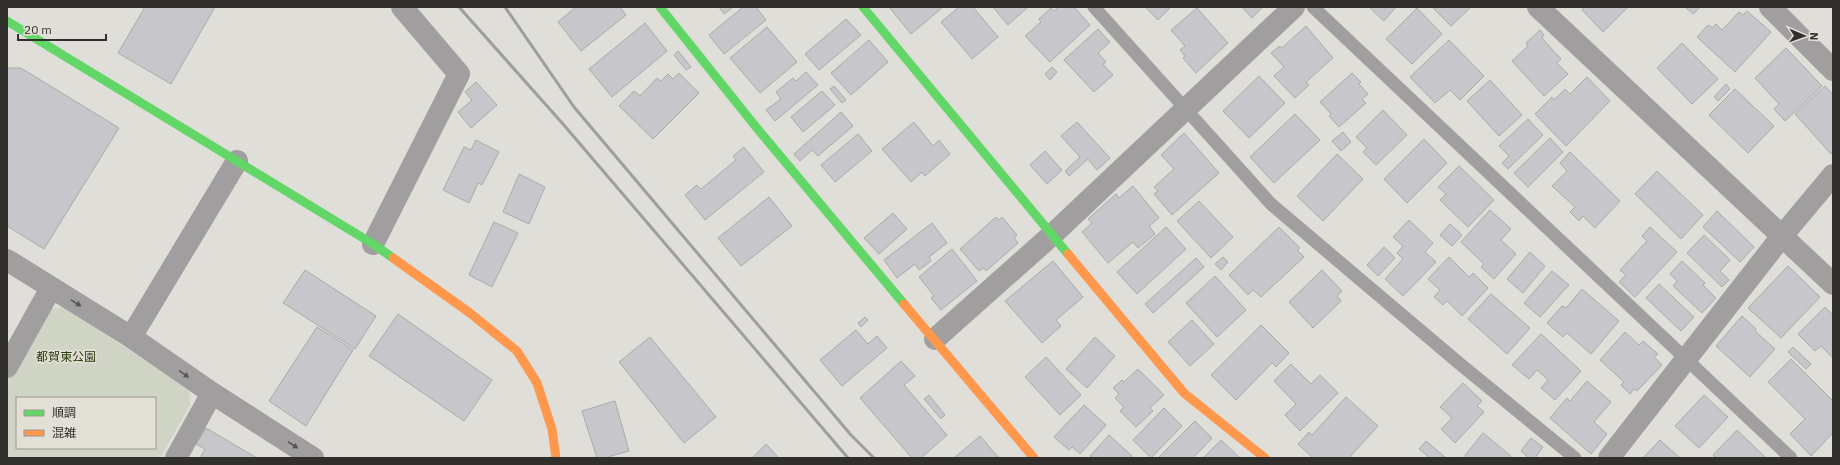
<svg xmlns="http://www.w3.org/2000/svg" width="1840" height="465" font-family="'IBM Plex Sans','Noto Sans JP',sans-serif">
<style>
.green{fill:#cfd4c5;fill-rule:evenodd}
.building{fill:#c7c6ca;stroke:#aaaaa9}
.lines{fill:none;stroke-linecap:round;stroke-linejoin:round}
.lane{stroke:#a09e9e;stroke-width:13}
.street{stroke:#a09e9e;stroke-width:22}
.fast{stroke:#63d668;stroke-width:9}
.slow{stroke:#ff974d;stroke-width:9}
.rail{stroke:#9f9e9c;stroke-width:3}
.oneway{fill:#575653}
.labels{text-anchor:middle;stroke-width:3;stroke-linejoin:round;paint-order:stroke}
.park-label{font-size:12px;fill:#2b3b0a;stroke:#e2dfd6}
</style>
<rect width="100%" height="100%" fill="#dfded9"/>
<path class="green" d="M63,307L189,389L190,405L160,458H7V379L46,309ZM17,398H155V448H17Z"/>
<path class="building" d="M145,7H215L171,84L118,53Z
M576,7H620L626,15L581,51L558,22Z
M719,7H733L724,14Z
M743,7H756L766,20L724,54L709,35Z
M889,7H943L911,34Z
M959,7H973L998,37L972,59L941,22Z
M993,7H1028L1008,25Z
M1058,7H1074L1090,25L1050,62L1025,36L1041,22L1039,19L1051,8L1054,11Z
M1145,7H1171L1158,20Z
M1242,7H1263L1252,18Z
M1369,7H1396L1384,21Z
M1432,7H1471L1451,26Z
M1584,7H1628L1603,32L1582,10Z
M1685,7H1700L1693,14Z
M1197,8L1228,43L1196,73L1183,58L1185,56L1180,50L1185,46L1171,30Z
M1417,8L1442,34L1412,64L1386,39Z
M1747,11L1771,32L1735,72L1697,37L1708,25L1713,28L1716,24L1722,30L1739,12L1743,15Z
M846,19L861,35L819,70L805,54Z
M645,23L667,51L612,97L589,69Z
M1306,26L1333,58L1306,82L1309,85L1295,98L1274,76L1284,67L1271,53L1280,46L1282,48Z
M767,27L797,62L760,93L730,58Z
M1098,29L1110,42L1098,53L1106,62L1103,64L1113,75L1094,92L1064,60Z
M1540,30L1544,35L1542,38L1561,59L1557,63L1568,74L1544,96L1512,61L1528,46L1526,43Z
M869,40L888,62L851,95L831,73Z
M1449,40L1484,76L1460,100L1450,90L1435,103L1410,77Z
M1682,43L1718,79L1692,104L1657,68Z
M1786,48L1822,86L1785,121L1774,109L1779,104L1755,78Z
M678,51L691,67L686,70L674,55Z
M1052,67L1057,72L1050,80L1045,74Z
M7,68H21L119,128L44,249L7,226Z
M806,72L818,85L775,121L766,110L781,99L776,92L793,78L796,81Z
M679,73L699,93L653,139L619,106L634,91L640,96L657,78L661,81L668,74L673,79Z
M1352,73L1361,82L1359,84L1368,94L1362,99L1366,103L1339,127L1329,116L1331,114L1320,102Z
M1259,76L1285,103L1249,138L1223,111Z
M1587,77L1610,101L1566,146L1535,114L1552,97L1554,100L1565,89L1570,94Z
M1490,80L1522,115L1499,136L1467,101Z
M476,82L497,105L471,128L458,112L472,100L465,92Z
M1726,84L1730,89L1718,101L1714,97Z
M834,86L846,100L842,103L830,89Z
M1825,86L1833,95V152L1831,154L1795,114Z
M1735,89L1774,126L1748,153L1709,115Z
M822,91L835,105L803,132L791,117Z
M1383,110L1407,135L1376,165L1363,152L1367,148L1356,137Z
M841,112L853,126L818,156L812,150L800,161L794,154Z
M1295,114L1320,140L1274,183L1250,157Z
M1528,119L1543,135L1508,169L1502,163L1509,156L1499,146Z
M914,122L933,146L939,140L950,154L925,176L922,172L911,182L882,149Z
M1077,122L1110,158L1097,170L1088,159L1069,176L1065,171L1080,157L1061,136Z
M1343,132L1351,142L1341,151L1332,141Z
M1184,133L1219,173L1172,215L1154,194L1158,191L1154,187L1174,169L1161,155Z
M858,134L872,151L835,182L821,165Z
M1550,138L1563,152L1528,187L1514,173Z
M1424,139L1447,163L1407,203L1384,179Z
M476,140L499,152L482,185L478,183L469,203L443,190L464,147L471,150Z
M744,147L764,172L705,220L685,195L697,185L701,189L736,160L733,156Z
M1045,151L1062,170L1047,184L1030,165Z
M1570,152L1620,201L1595,228L1583,216L1579,221L1570,212L1575,207L1552,186L1567,171L1560,163Z
M1337,154L1363,179L1323,221L1297,196Z
M1459,166L1494,200L1468,227L1440,200L1446,194L1438,187Z
M1657,171L1703,215L1681,239L1635,194Z
M519,174L545,187L529,224L503,212Z
M1133,186L1159,218L1149,226L1155,234L1138,248L1133,242L1108,263L1082,232L1092,223L1088,219L1116,194L1119,198Z
M769,197L792,226L741,266L718,238Z
M1199,201L1233,237L1211,258L1177,221Z
M1490,210L1511,229L1501,240L1516,254L1494,279L1481,267L1484,264L1461,242Z
M1717,211L1754,247L1740,262L1703,227Z
M893,213L907,229L879,254L864,238Z
M996,217L999,220L1002,217L1017,235L1014,238L1018,243L986,271L984,268L979,271L960,249Z
M1409,220L1433,243L1425,252L1436,262L1403,296L1385,279L1403,259L1397,253L1403,246L1393,237Z
M494,222L518,233L492,287L469,275Z
M932,223L947,243L929,257L931,261L919,270L915,264L897,278L884,260Z
M1450,224L1462,235L1452,246L1440,235Z
M1166,227L1186,249L1137,294L1117,272Z
M1279,227L1300,248L1297,250L1304,257L1261,297L1253,290L1248,295L1229,275Z
M1650,227L1677,252L1635,297L1619,282L1626,275L1620,270L1647,241L1642,236Z
M1704,235L1730,260L1720,271L1729,280L1722,287L1687,253Z
M1384,247L1395,258L1378,276L1367,265Z
M952,249L977,281L941,310L931,298L934,296L919,277Z
M1530,252L1545,266L1523,293L1507,279Z
M1223,257L1228,262L1221,270L1215,264Z
M1449,257L1469,277L1473,273L1488,288L1462,316L1447,301L1443,305L1434,297L1440,290L1428,279Z
M1196,258L1204,267L1153,313L1145,304Z
M1053,261L1083,297L1056,320L1061,326L1042,343L1005,301Z
M1682,261L1705,283L1703,285L1716,298L1702,313L1673,286L1677,281L1670,274Z
M1788,266L1820,297L1781,338L1748,308Z
M305,270L376,316L355,349L283,303Z
M1322,270L1342,291L1337,296L1341,301L1313,328L1289,302Z
M1552,271L1569,285L1540,317L1524,303Z
M1215,276L1246,310L1217,337L1186,303Z
M1659,284L1694,317L1681,331L1646,298Z
M1582,289L1619,321L1591,354L1567,333L1563,337L1547,323L1562,306L1566,308Z
M1491,294L1530,328L1507,354L1468,319Z
M1825,307L1833,315V358L1821,346L1815,351L1798,334Z
M398,314L492,380L464,421L369,356Z
M1742,316L1756,329L1755,331L1775,349L1750,377L1716,346Z
M865,317L868,320L861,327L858,323Z
M1192,320L1214,344L1190,366L1168,342Z
M1261,325L1289,353L1276,367L1272,363L1236,400L1211,375Z
M317,327L353,350L306,426L269,401Z
M856,330L868,344L877,336L887,348L842,386L820,360Z
M1625,332L1639,345L1643,341L1658,354L1654,357L1662,365L1637,391L1634,389L1630,394L1621,385L1624,382L1600,360Z
M1541,334L1581,371L1555,400L1541,388L1548,380L1537,370L1529,379L1512,365Z
M650,337L716,417L684,443L619,362Z
M1095,337L1115,356L1087,388L1066,369Z
M1793,347L1811,364L1806,369L1788,352Z
M1046,357L1081,395L1060,415L1025,377Z
M1791,359L1833,401V433L1811,456L1790,434L1805,419L1768,382Z
M901,361L915,376L904,385L947,435L921,458H912L860,398Z
M1291,364L1311,384L1320,375L1338,393L1300,431L1285,415L1296,404L1274,381Z
M1138,369L1164,395L1150,408L1153,411L1136,427L1120,411L1124,407L1115,398L1119,394L1113,388L1122,380L1124,382Z
M1587,381L1611,402L1594,422L1607,434L1591,454L1550,418L1567,398L1570,401Z
M1463,383L1482,401L1477,406L1484,412L1455,443L1441,429L1452,418L1440,407Z
M929,395L945,415L941,419L924,399Z
M1704,395L1728,417L1699,448L1675,426Z
M1346,397L1378,426L1349,458H1313L1298,444L1309,432L1312,435Z
M615,401L629,451L604,458H597L582,411Z
M1084,405L1106,425L1080,454L1072,447L1069,450L1054,437Z
M1164,408L1182,426L1151,458L1133,440Z
M1195,421L1212,438L1193,458H1158Z
M206,428L257,458H200L205,449L196,444Z
M1737,430L1766,458H1716L1713,455Z
M1483,433L1511,456L1509,458H1463Z
M1109,435L1132,456L1130,458H1093L1090,456Z
M980,436L999,458H954Z
M1531,438L1543,447L1535,458H1529L1521,451Z
M1221,440L1240,458H1203Z
M1660,440L1680,458H1645L1644,457Z
M1426,441L1445,457L1430,458L1419,449Z
M766,444L779,458H752Z"/>
<g class="lines">
<path class="lane" d="M1094,7L1271,204L1460,364L1575,458
M1313,7L1791,458"/>
<path class="street" d="M1538,7L1833,284
M1770,7L1833,70
M373,244L459,74L402,7
M7,260L131,337L212,393L313,458
M131,337L237,161
M935,339L1053,234L1294,7
M7,367L51,288
M176,458L212,393
M1609,458L1782,236L1833,175"/>
<path class="fast" d="M660,7L756,127L904,304
M863,7L1068,254
M7,21L373,244L393,258"/>
<path class="slow" d="M1068,254L1184,393L1265,458
M393,258L470,313L517,351L537,383L552,429L556,458
M904,304L1034,458"/>
<path class="rail" d="M459,7L563,124L848,458
M505,7L574,107L851,435L874,458"/>
</g>
<defs><path id="oneway-solid" d="M-6-.8H1V-3.2L6.5 0L1 3.2V.8H-6Z"/></defs>
<g class="oneway">
<use href="#oneway-solid" transform="translate(76 303) rotate(32)"/>
<use href="#oneway-solid" transform="translate(184 374) rotate(35)"/>
<use href="#oneway-solid" transform="translate(293 445) rotate(33)"/>
</g>
<g class="labels">
<g class="park-label">
<text x="66" y="361">都賀東公園</text>
</g>
</g>
<rect width="1840" height="465" fill="none" stroke="#302f2b" stroke-width="16"/>
<rect x="16" y="397" width="140" height="52" fill="#e2dfd6" stroke="#9b9992"/>
<rect x="24" y="410" width="20" height="6" fill="#63d668" stroke="#9b9992"/>
<text x="52" y="417" font-size="12" fill="#302f2b">順調</text>
<rect x="24" y="430" width="20" height="6" fill="#ff974d" stroke="#9b9992"/>
<text x="52" y="437" font-size="12" fill="#302f2b">混雑</text>
<g transform="translate(1804 36) rotate(92)" stroke="#e2dfd6" stroke-width="3" paint-order="stroke">
<path d="M0-3L7 15L0 10L-7 15Z" fill="#302f2b"/>
<text y="-6" font-size="11" font-weight="bold" text-anchor="middle" fill="#302f2b">N</text>
</g>
<path d="M18 34v6h88v-6" fill="none" stroke="#302f2b" stroke-width="2"/>
<text x="24" y="34" font-size="12" fill="#302f2b" stroke="#e2dfd6" stroke-width="3" paint-order="stroke">20 m</text>
</svg>
